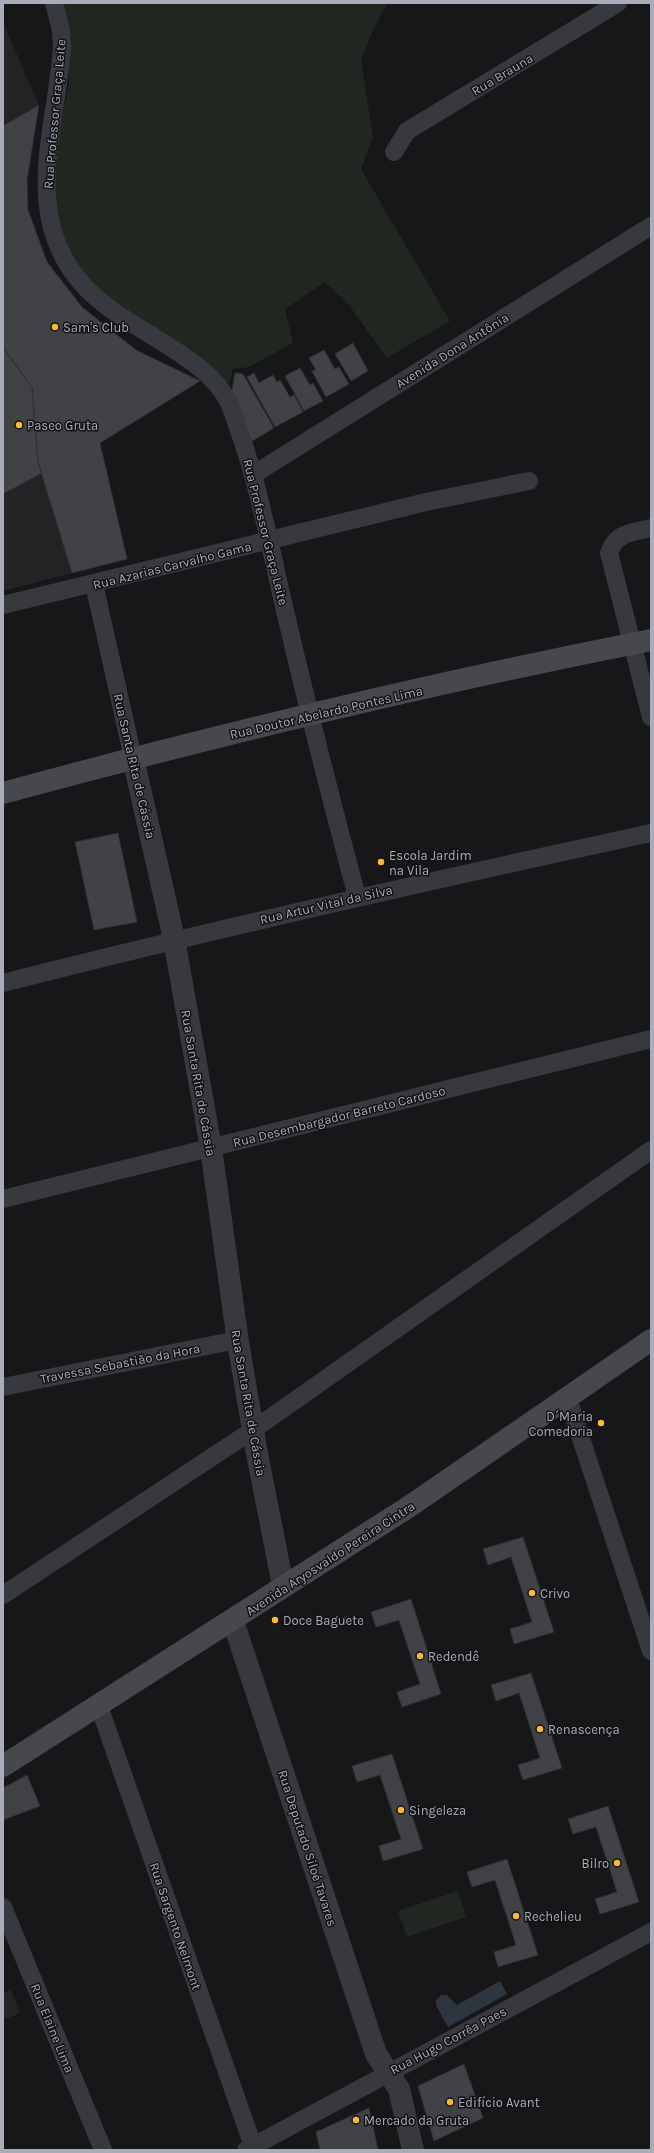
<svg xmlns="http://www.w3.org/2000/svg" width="654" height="2153" font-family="Karla,sans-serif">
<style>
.built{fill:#232326}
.green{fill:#1f2720}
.water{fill:#2d363e}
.building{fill:#414246;stroke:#313135}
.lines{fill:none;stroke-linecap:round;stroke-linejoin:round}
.minor{stroke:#38393e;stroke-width:18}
.tertiary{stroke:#38393e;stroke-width:22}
.secondary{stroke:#46484e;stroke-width:22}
.poi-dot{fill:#f6ba33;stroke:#121214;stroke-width:1.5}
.labels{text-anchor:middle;stroke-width:3;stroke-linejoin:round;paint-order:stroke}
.street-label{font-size:13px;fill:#a9adb9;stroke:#121214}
.poi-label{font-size:13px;fill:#a9adb9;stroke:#121214;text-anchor:start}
</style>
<rect width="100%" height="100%" fill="#171719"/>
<path class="built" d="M3,22L39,105L27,180L28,210L47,262L82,307L136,350L200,381L100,443L127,559L3,591Z
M11,1990L20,2013L3,2020V1993Z"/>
<path class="green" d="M61,3H388L373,30L361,60L373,137L361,169L450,321L387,358L349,305L325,282L285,309L293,343L249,367L233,369L228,387L84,280L58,232L51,176L69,83L68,34Z
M458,1891L466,1917L407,1937L398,1911Z"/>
<path class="water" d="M500,1981L507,1994L448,2027L436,2005V2000L441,1995H447L457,2005Z"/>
<path class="building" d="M39,105L27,180L28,210L47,262L82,307L136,350L200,381L100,443L127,559L72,573L38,462L32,388L3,347V126Z
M353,343L368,371L351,381L335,354Z
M3,347L32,388L38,462L42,473L3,494Z
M324,350L335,369L339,367L349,384L326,397L312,371L316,370L309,358Z
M300,368L310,385L313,383L323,401L304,411L285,376Z
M235,373L243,374L274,428L249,443L232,391Z
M254,373L259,383L273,375L277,382L280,380L290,397L294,395L303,412L275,427L247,377Z
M118,833L137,922L94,930L75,842Z
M523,1537L554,1632L514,1644L510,1629L532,1622L511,1557L488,1565L483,1549Z
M411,1599L441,1694L402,1707L397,1692L420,1684L399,1620L376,1627L371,1612Z
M531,1673L562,1768L523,1780L518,1765L540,1758L519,1693L496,1701L491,1685Z
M392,1754L423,1849L383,1861L379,1846L401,1839L380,1775L357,1782L352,1766Z
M27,1775L40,1806L3,1820V1788Z
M608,1806L639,1902L600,1914L595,1899L617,1892L596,1827L573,1834L568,1819Z
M507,1859L538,1955L498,1967L494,1952L516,1945L495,1880L472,1887L467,1872Z
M464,2064L483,2118L434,2141L418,2086Z
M369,2108L378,2150H320L316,2132Z"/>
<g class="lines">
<path class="minor" d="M54,3L61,30L62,46C57,129 19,217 85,287C104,307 128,321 151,335C178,352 215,373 229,403C234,414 237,427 242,439C261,496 272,556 286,615C308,709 332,803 357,897
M394,152L407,131L618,3
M254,474L651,226
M651,528C632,533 616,532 609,553L651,717
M94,584L133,758
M3,605L426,502L529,481
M3,983C218,928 434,880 651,833
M3,1199L651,1039
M3,1387L237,1340
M568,1399L651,1651
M3,1595L253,1430L651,1150
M99,1706L253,2146
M3,1907L103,2150
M246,2150L651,1932"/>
<path class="tertiary" d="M133,758L174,939L211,1148L238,1342L256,1448L283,1586
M233,1621L376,2054L399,2089L413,2150"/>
<path class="secondary" d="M3,793C217,735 433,683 651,640
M3,1766L410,1506L651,1340"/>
</g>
<g class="poi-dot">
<circle cx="55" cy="327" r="4"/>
<circle cx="19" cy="425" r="4"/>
<circle cx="381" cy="862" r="4"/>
<circle cx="601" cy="1423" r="4"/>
<circle cx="532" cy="1593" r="4"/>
<circle cx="275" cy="1620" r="4"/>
<circle cx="420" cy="1656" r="4"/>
<circle cx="540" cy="1729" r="4"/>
<circle cx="401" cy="1810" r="4"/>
<circle cx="617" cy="1863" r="4"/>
<circle cx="516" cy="1916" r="4"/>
<circle cx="450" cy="2102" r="4"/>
<circle cx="356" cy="2120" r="4"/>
</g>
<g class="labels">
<g class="street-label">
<text transform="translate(502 74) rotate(-31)" y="5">Rua Brauna</text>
<text transform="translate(54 114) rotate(-85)" y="5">Rua Professor Graça Leite</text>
<text transform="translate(452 350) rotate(-32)" y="5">Avenida Dona Antônia</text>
<text transform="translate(266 532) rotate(76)" y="5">Rua Professor Graça Leite</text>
<text transform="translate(172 565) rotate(-14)" y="5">Rua Azarias Carvalho Gama</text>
<text transform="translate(326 712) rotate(-13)" y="5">Rua Doutor Abelardo Pontes Lima</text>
<text transform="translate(135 766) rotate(77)" y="5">Rua Santa Rita de Cássia</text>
<text transform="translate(326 904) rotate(-13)" y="5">Rua Artur Vital da Silva</text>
<text transform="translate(199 1083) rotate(80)" y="5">Rua Santa Rita de Cássia</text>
<text transform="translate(339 1116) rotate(-14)" y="5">Rua Desembargador Barreto Cardoso</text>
<text transform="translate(120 1363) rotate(-11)" y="5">Travessa Sebastião da Hora</text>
<text transform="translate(249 1403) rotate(80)" y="5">Rua Santa Rita de Cássia</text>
<text transform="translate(330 1558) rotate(-33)" y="5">Avenida Aryosvaldo Pereira Cintra</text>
<text transform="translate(308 1848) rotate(72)" y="5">Rua Deputado Siloé Tavares</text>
<text transform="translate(176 1926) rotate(71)" y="5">Rua Sargento Nelmont</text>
<text transform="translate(53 2028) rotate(68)" y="5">Rua Elaine Lima</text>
<text transform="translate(448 2040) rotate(-28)" y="5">Rua Hugo Corrêa Paes</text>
</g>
<g class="poi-label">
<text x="63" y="332">Sam's Club</text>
<text x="27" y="430">Paseo Gruta</text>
<text x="389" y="860">Escola Jardim<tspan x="389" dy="15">na Vila</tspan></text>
<text x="593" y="1421" text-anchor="end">D´Maria<tspan x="593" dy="15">Comedoria</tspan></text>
<text x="540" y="1598">Crivo</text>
<text x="283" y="1625">Doce Baguete</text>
<text x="428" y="1661">Redendê</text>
<text x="548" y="1734">Renascença</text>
<text x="409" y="1815">Singeleza</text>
<text x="609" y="1868" text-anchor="end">Bilro</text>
<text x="524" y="1921">Rechelieu</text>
<text x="458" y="2107">Edifício Avant</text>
<text x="364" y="2125">Mercado da Gruta</text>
</g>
</g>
<rect width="654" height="2153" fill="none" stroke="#a9adb9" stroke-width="8"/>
</svg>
